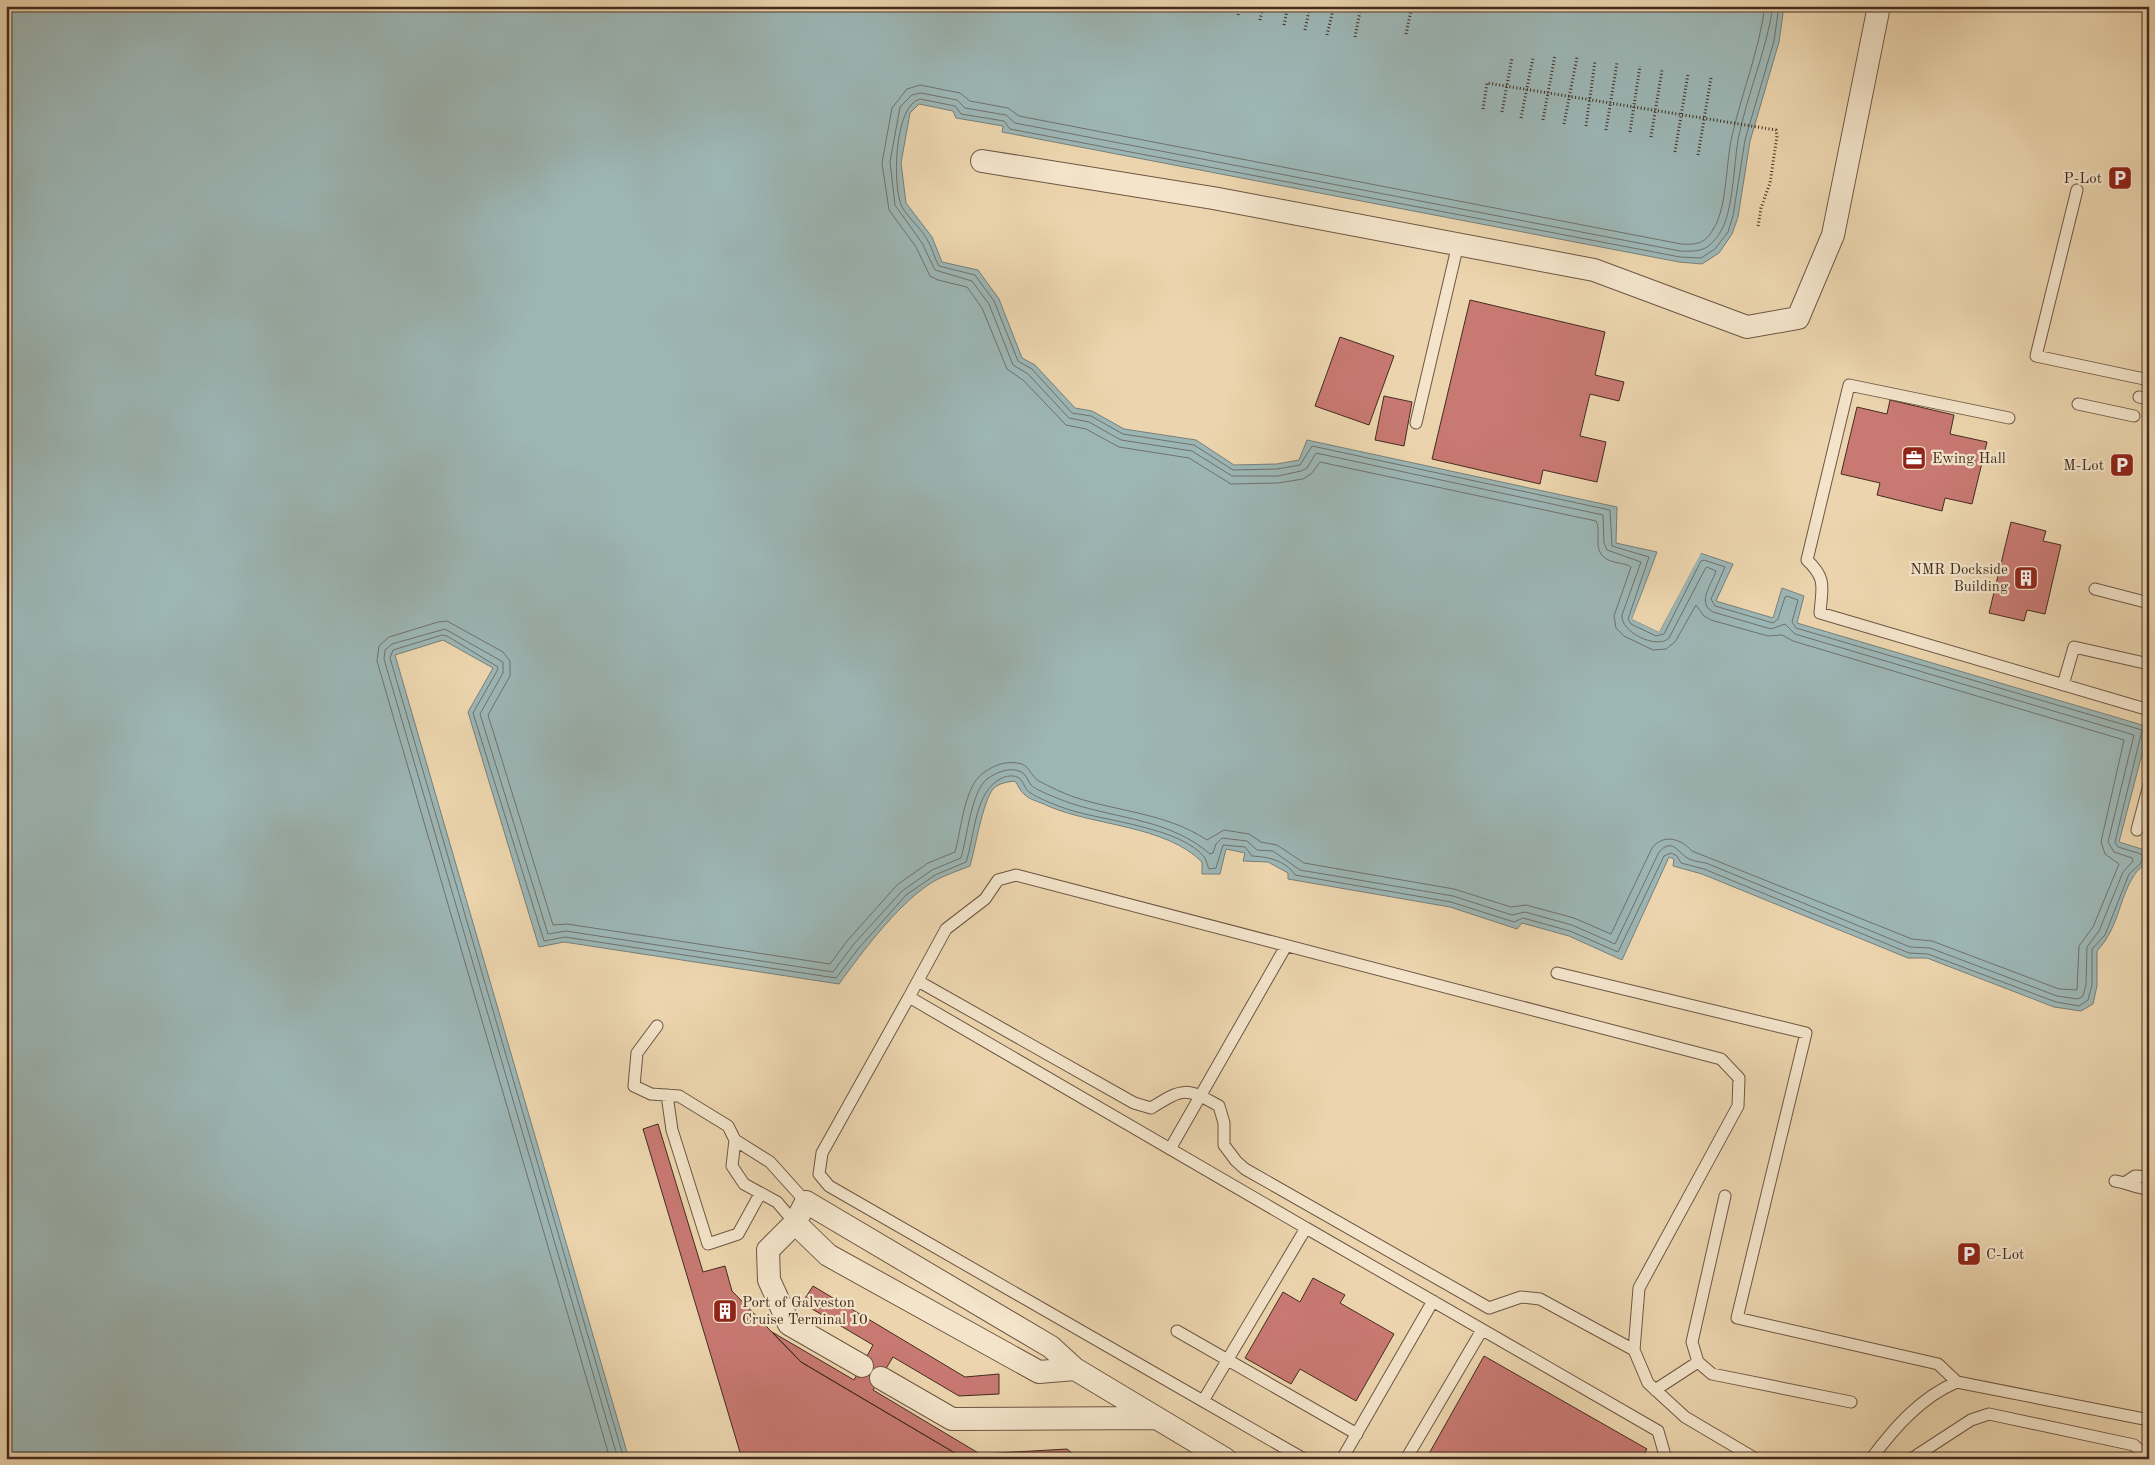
<svg xmlns="http://www.w3.org/2000/svg" width="2155" height="1465" font-family="'Old Standard TT',serif">
<style>
.water{fill:#9cb6b5;stroke:#787f79}
.pier{fill:#ecd5ae}
.lines{fill:none;stroke-linecap:round;stroke-linejoin:round}
.shore{stroke:#70716a;stroke-width:1}
.building{fill:#c87972;stroke:#432c1f}
.lane-casing{stroke:#6d5643;stroke-width:13}
.street-casing{stroke:#6d5643;stroke-width:24}
.path{stroke:#432c1f;stroke-width:3;stroke-dasharray:1 2.5;stroke-linecap:butt}
.lane{stroke:#f3e4ca;stroke-width:11}
.street{stroke:#f3e4ca;stroke-width:22}
.labels{text-anchor:middle;stroke-width:4.5;stroke-linejoin:round;paint-order:stroke}
.poi-label{font-size:15px;fill:#432c1f;stroke:#f3e4ca;text-anchor:end}
</style>
<rect width="100%" height="100%" fill="#ecd5ae"/>
<filter id="stains"><feTurbulence type="fractalNoise" baseFrequency=".004" numOctaves="4"/><feColorMatrix values="0 0 0 0 .2 0 0 0 0 .09 0 0 0 0 .02 0 0 0 .5 -.17"/></filter>
<radialGradient id="worn" r=".72"><stop offset=".6" stop-color="#630" stop-opacity="0"/><stop offset="1" stop-color="#630" stop-opacity=".3"/></radialGradient>
<path class="water" d="M6,6H1784L1779,42L1750,141L1738,217L1732,234L1719,253L1702,264L1679,262L1002,132L1003,126L956,118L953,111L919,104L910,113L901,163L906,203L932,237L942,262L978,270L999,299L1022,358L1035,365L1075,408L1092,411L1124,429L1196,440L1234,465L1277,464L1299,460L1307,440L1617,507L1616,543L1657,552L1632,619L1659,632L1700,553L1733,564L1716,601L1773,618L1782,588L1804,596L1797,623L2149,727L2119,842L2148,851C2145,870 2141,864 2133,877C2118,902 2119,927 2097,951V986L2093,1004L2081,1011L2054,1007L1927,958H1908L1702,874L1673,866L1674,859L1669,857L1622,960L1569,936L1522,923L1517,929L1450,907L1288,879V873L1268,862L1243,861L1245,853L1226,849L1220,874H1202V862C1165,825 1094,826 1048,806C1041,802 1029,800 1024,794C1020,791 1018,785 1015,781C1007,782 999,783 993,789C983,801 975,849 970,866C960,870 948,874 938,879C903,897 862,952 839,984L564,942L539,947L468,712L493,668L443,640L395,655L629,1459H6Z"/>
<path class="pier" d="M1659,551L1635,618L1658,629L1698,552L1702,551L1659,632L1632,619Z"/>
<g class="lines">
<path class="shore" d="M610,1459L377,661L379,646L389,637L438,622L447,621L503,652L510,661V676L488,715L553,925L567,924L830,964L847,941L897,885L928,863L955,852C961,831 964,788 982,774C992,766 1004,761 1017,763C1030,764 1030,776 1039,781C1050,787 1063,793 1074,797C1119,812 1166,813 1207,840L1224,830L1249,834L1261,842L1277,845L1304,863L1454,889L1511,907L1526,905L1574,918L1611,934L1652,848C1664,833 1681,839 1692,851L1912,939L1932,941L2059,989L2077,990L2079,946L2093,927L2119,864L2105,854L2101,842L2124,740L1793,641L1782,635L1768,636L1711,620L1704,616L1696,605L1675,642L1666,649L1653,650L1624,636L1616,628L1614,616L1631,567C1624,562 1613,564 1605,558C1592,548 1602,533 1596,521L1320,462L1311,474L1303,479L1278,483L1231,484L1189,458L1119,447L1086,429L1066,425L1023,380L1007,369L982,308L967,287L938,280L930,276L916,247L889,210L882,163L892,108L907,89L920,85L960,93L970,101L1008,108L1019,116L1681,244C1699,245 1706,243 1715,226C1727,205 1726,161 1732,136C1742,92 1759,51 1765,6
M618,1459L384,659L385,650L392,644L445,629L503,662V673L480,714L548,934L566,931L833,972L853,945L902,891L932,870L961,858C967,838 971,792 987,779C995,773 1009,767 1019,771C1026,773 1027,780 1031,785C1037,791 1064,801 1073,804C1120,819 1171,820 1210,854L1213,853L1216,844L1222,838L1247,841L1257,850L1273,851L1300,870L1453,896L1512,915L1525,912L1572,925L1615,944L1659,852C1672,838 1677,851 1686,857C1690,861 1701,862 1706,863L1910,947L1930,948L2057,996L2078,999L2083,996L2086,985L2087,947L2099,931L2123,872L2133,861L2132,858L2114,852L2108,842L2134,735L1795,634L1785,624L1771,629L1713,612C1696,603 1712,584 1716,571L1707,567L1705,569L1669,638C1657,650 1620,632 1622,615L1641,562L1607,550L1604,543L1603,515L1316,453L1307,468L1301,471L1278,476H1232L1192,451L1121,440L1089,422L1069,418L1028,374L1013,365L989,304L972,281L935,270L922,243L895,205L890,162L900,107L912,95L921,93L957,100L965,108L1006,115L1015,123L1680,251C1702,252 1709,250 1721,231C1733,211 1734,164 1738,140C1747,94 1766,53 1773,6
M624,1459L390,658L393,650L442,635L447,636L498,667L497,671L473,713L544,941L565,937L836,978L858,949L906,895L935,875L966,862C975,836 974,791 1002,778C1006,776 1013,775 1017,777C1023,779 1024,788 1029,792C1037,798 1060,807 1070,810C1105,821 1183,828 1205,858C1207,862 1207,865 1209,869L1216,868L1223,845L1245,847L1252,856C1268,857 1285,860 1295,875L1451,902L1514,922L1523,918L1570,931L1618,952L1664,856L1671,853L1677,856L1681,863L1704,869L1909,953L1928,954L2056,1002L2079,1006L2088,1000L2092,985V949L2105,935L2129,874L2141,863L2143,857L2141,854L2118,847L2115,842L2142,730L1796,628L1792,622L1798,600L1787,596L1785,597L1778,619L1773,623L1715,606L1711,599L1725,567L1704,560L1701,561L1664,634L1656,636L1631,624L1628,619L1649,557L1612,546L1610,510L1312,446L1300,465L1277,469L1233,470L1194,445L1123,434L1091,416L1072,413L1032,369L1018,361L994,301L975,275L939,266C934,258 933,249 928,241C922,229 909,219 902,207C892,187 894,105 920,99L955,106L961,114L1004,121L1010,129L1680,257L1701,258L1715,249L1728,232L1733,216L1745,140L1774,41L1779,6"/>
</g>
<path class="building" d="M1470,300L1605,332L1595,375L1624,382L1619,401L1590,394L1580,436L1606,442L1597,482L1543,470L1540,484L1432,459Z
M1340,337L1394,356L1369,425L1315,406Z
M1384,396L1412,402L1404,446L1375,440Z
M1890,400L1954,415L1950,434L1987,442L1972,504L1945,498L1942,511L1877,495L1880,483L1841,474L1857,407L1887,414Z
M2011,522L2046,531L2043,541L2061,545L2045,614L2027,610L2024,621L1989,613Z
M658,1124L703,1272L725,1266L732,1291L801,1362L965,1459H742L643,1129Z
M1313,1278L1345,1295L1340,1303L1394,1334L1356,1401L1300,1369L1291,1384L1245,1358L1283,1292L1300,1302Z
M813,1286L965,1377L999,1374V1394L959,1396L893,1357L873,1390L980,1454L1067,1449L1078,1458L965,1459L801,1362L772,1332L854,1380L873,1345L802,1303Z
M1484,1356L1647,1449L1641,1459H1426Z
M1129,1455L1131,1459H1061Z"/>
<g class="lines">
<defs>
<path id="lane" d="M2077,190L2036,356L2149,380
M2139,397L2149,399
M2078,404L2134,416
M2009,418L1849,385L1807,560C1827,579 1822,587 1820,613L2149,710
M1416,423L1458,244
M2095,589L2149,603
M2063,685L2074,647L2149,664
M2137,830L2149,785
M1557,973L1806,1033L1737,1318L1938,1364L1957,1382
M918,981L1134,1103L1151,1108C1183,1088 1186,1087 1219,1106L1224,1123V1145L1236,1161L1245,1169L1489,1308L1521,1297L1540,1299L1634,1350
M909,997L946,929L985,899L998,880L1016,875L1721,1059L1739,1078L1738,1106L1639,1288L1634,1350L1648,1383L1685,1417L1756,1459
M657,1026L637,1053L634,1086L651,1094L679,1096L728,1126L735,1140L770,1162L806,1202
M667,1095L672,1130L708,1244L738,1234L760,1194
M735,1140L732,1166L744,1184L777,1202L795,1223
M1170,1149L1286,946
M2115,1181C2129,1183 2134,1188 2149,1189
M2126,1182L2135,1176L2149,1177
M1725,1196L1692,1342L1698,1362L1712,1374L1851,1402
M1177,1331L1357,1434
M1655,1390L1698,1362
M1203,1401L829,1186L819,1174L822,1153L909,997L1306,1228
M1304,1459L1203,1401L1306,1228L1658,1431L1666,1459
M1342,1459L1433,1301
M1406,1459L1482,1330
M1871,1459C1894,1428 1921,1397 1957,1382L2149,1420
M1911,1459L1971,1420L1989,1414L2134,1445L2148,1459"/>
<path id="street" d="M982,161L1213,198L1594,270L1747,327L1798,318L1833,235L1879,6
M795,1223L828,1255L1039,1372L1075,1369
M862,1366L789,1324L769,1280L768,1250L795,1223L806,1202L1051,1347L1075,1369L1225,1459
M881,1378L952,1419L1156,1418"/>
</defs>
<use href="#lane" class="lane-casing"/>
<use href="#street" class="street-casing"/>
<path class="path" d="M1217,9L1218,6
M1238,15L1240,6
M1260,20L1263,6
M1284,25L1288,6
M1305,30L1310,6
M1406,34L1412,6
M1327,35L1334,6
M1355,37L1361,6
M1483,109L1487,83L1776,130L1777,136L1770,183L1761,208L1758,227
M1502,112L1512,58
M1521,118L1533,58
M1543,120L1555,55
M1564,124L1577,57
M1586,126L1595,61
M1606,130L1617,63
M1630,132L1640,66
M1651,137L1662,70
M1675,152L1688,74
M1698,155L1711,78"/>
<use href="#lane" class="lane"/>
<use href="#street" class="street"/>
</g>
<defs>
<symbol id="parking-square" viewBox="-11 -11 22 22"><rect x="-9" y="-9" width="18" height="18" rx="4" fill="#8f2418" stroke="#f3e4ca"/><path d="M-3.5-5.5H1a3.5 3.5 0 0 1 0 7H-1V5.5H-3.5ZM-1-3.4V-.6H.8a1.4 1.4 0 0 0 0-2.8Z" fill="#fff"/></symbol>
<symbol id="office-square" viewBox="-11 -11 22 22"><rect x="-9" y="-9" width="18" height="18" rx="4" fill="#8f2418" stroke="#f3e4ca"/><path d="M-6-3h4V-5.5h4V-3h4V5H-6ZM-1-4.5V-3h2v-1.5ZM-6 0V1H6V0Z" fill="#fff"/></symbol>
<symbol id="building-square" viewBox="-11 -11 22 22"><rect x="-9" y="-9" width="18" height="18" rx="4" fill="#8f2418" stroke="#f3e4ca"/><path d="M-4-6H4V6H1V3H-1V6H-4ZM-2.5-4.3h1.7v1.8h-1.7ZM.8-4.3h1.7v1.8H.8ZM-2.5-1h1.7V.8h-1.7ZM.8-1h1.7V.8H.8Z" fill="#fff"/></symbol>
</defs>
<g fill-rule="evenodd">
<use href="#parking-square" x="2106" y="164" width="28" height="28"/>
<use href="#office-square" x="1900" y="444" width="28" height="28"/>
<use href="#parking-square" x="2108" y="451" width="28" height="28"/>
<use href="#building-square" x="2012" y="564" width="28" height="28"/>
<use href="#parking-square" x="1955" y="1240" width="28" height="28"/>
<use href="#building-square" x="711" y="1297" width="28" height="28"/>
</g>
<g class="labels">
<g class="poi-label">
<text x="2102" y="183">P-Lot</text>
<text x="1932" y="463" text-anchor="start">Ewing Hall</text>
<text x="2104" y="470">M-Lot</text>
<text x="2008" y="574">NMR Dockside<tspan x="2008" dy="17">Building</tspan></text>
<text x="1986" y="1259" text-anchor="start">C-Lot</text>
<text x="742" y="1307" text-anchor="start">Port of Galveston<tspan x="742" dy="17">Cruise Terminal 10</tspan></text>
</g>
</g>
<rect width="2155" height="1465" fill="none" stroke="#ecd5ae" stroke-width="25"/>
<rect x="8" y="8" width="2140" height="1450" fill="none" stroke="#432c1f" stroke-width="2.5"/>
<rect x="12" y="12" width="2130" height="1440" fill="none" stroke="#432c1f"/>
<rect width="100%" height="100%" filter="url(#stains)"/>
<rect width="100%" height="100%" fill="url(#worn)"/>
</svg>
